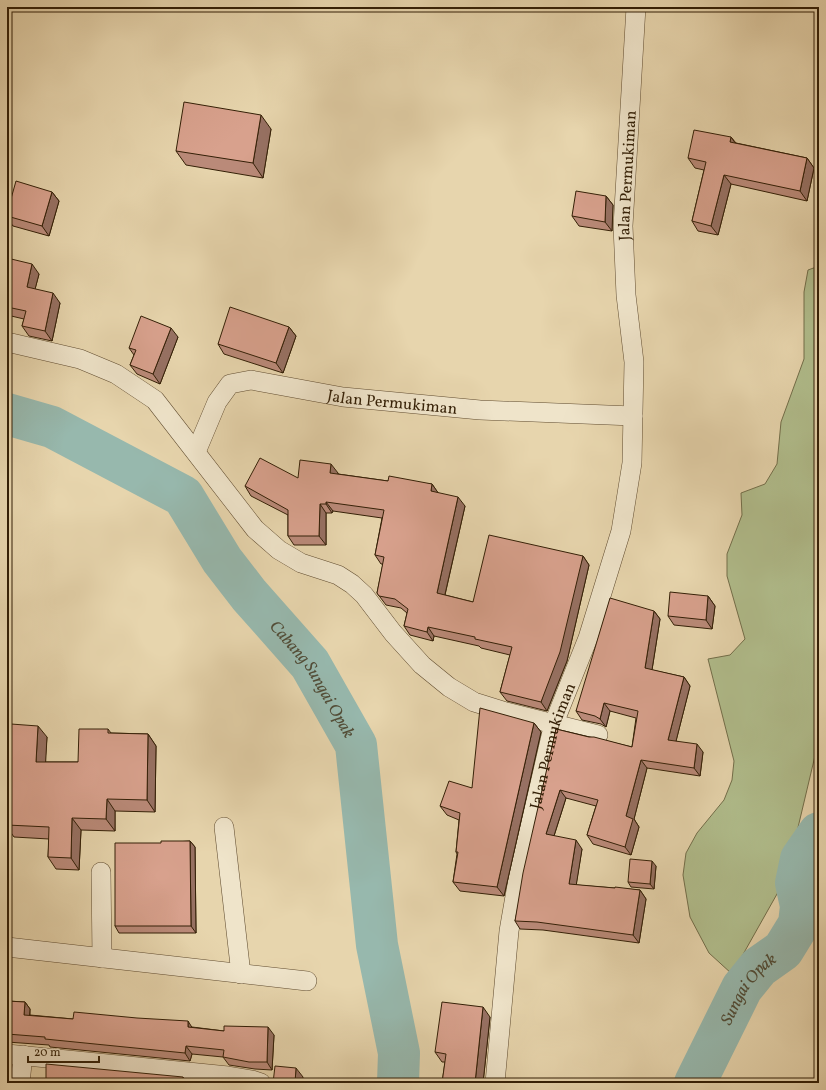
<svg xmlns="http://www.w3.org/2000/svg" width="826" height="1090" font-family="Vollkorn,serif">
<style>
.green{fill:#b1be8d;stroke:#726e4a}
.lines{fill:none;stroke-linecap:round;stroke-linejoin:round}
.river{stroke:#97b8ad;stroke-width:42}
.minor-casing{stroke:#604c30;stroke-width:20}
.minor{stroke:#efe4ca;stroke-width:19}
.wall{fill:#ba8a79;stroke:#331f06}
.shaded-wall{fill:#977163;stroke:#331f06}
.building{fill:#d8a18d;stroke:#331f06}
.labels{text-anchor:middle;stroke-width:4;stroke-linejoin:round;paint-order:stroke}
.street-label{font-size:16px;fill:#331f06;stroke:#efe4ca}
.water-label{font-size:17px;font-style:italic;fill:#514d38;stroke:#efe4ca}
</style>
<rect width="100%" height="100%" fill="#e7d5ad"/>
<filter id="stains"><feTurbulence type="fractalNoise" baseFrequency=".005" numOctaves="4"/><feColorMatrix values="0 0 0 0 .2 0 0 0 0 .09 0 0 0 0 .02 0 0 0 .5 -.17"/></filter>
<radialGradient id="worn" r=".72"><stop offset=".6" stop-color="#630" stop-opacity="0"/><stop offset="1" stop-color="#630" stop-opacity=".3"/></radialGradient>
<path class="green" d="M819,266V739L786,878L732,974L709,953L690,917L683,875L686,853L697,833L724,800L732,780L734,761L708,659L730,655L745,639L727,576V554L742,515L741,493L765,484L777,464L781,422L804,359V292L808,270Z"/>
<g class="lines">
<g class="river">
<path id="s1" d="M7,414L52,427L183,496L222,560L249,595L310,664L356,745L377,945L399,1053L398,1083"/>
<path id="s2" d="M695,1083L742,988L759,967L783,950L799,924L801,906L796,883L801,859L819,833"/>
</g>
<defs>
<g id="minor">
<path d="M7,342L80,359L116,374L155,400L255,529L279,550L301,563L338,575L352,584L364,595L393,633L422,665L449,687L474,702L506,712L598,735"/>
<path id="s3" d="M196,452L217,402L230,384L251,380L343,397L480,410L633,416"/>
<path d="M224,827L241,974"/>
<path d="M101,872L102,958"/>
<path d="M7,947L307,981"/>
<path d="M7,1054L228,1076L252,1080L261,1083"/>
<path d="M20,1083L23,1055"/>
<path id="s4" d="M495,1083L509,931L518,879L554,723L588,638L621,531L632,463L634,362L626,295L623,226L636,7"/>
</g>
</defs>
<use href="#minor" class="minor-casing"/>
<use href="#minor" class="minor"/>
</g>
<path class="wall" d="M271,129L263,178L186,165L176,151Z
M731,137L736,143L807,158L814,168L807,201L731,184L718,235L698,231L692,221L704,170L695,168L688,158Z
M52,192L59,201L49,236L13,226L7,218V213Z
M606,196L613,205L612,231L579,226L572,216Z
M7,258L39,274L35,289L60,303L52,341L29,336L22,326L24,319L7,315Z
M289,327L296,336L283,373L224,354L218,344Z
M178,337L160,384L137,374L130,365L134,355L129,348Z
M338,473V474L388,481L432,484L438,493L465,506L445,595L473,602L583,556L589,565L567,661L547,711L507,701L500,692L510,655L481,648L479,646L434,636L433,641L410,635L404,626L407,613L401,608L386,605L377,593L383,564H381L375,555L382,518L333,511L332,513H326V545H294L288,536V515L251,496L245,486Z
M708,596L715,606L712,629L674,625L668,616Z
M654,611L660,619L652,670L684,677L690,686L676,741L703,752L700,776L647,768L634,819L639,827L631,855L593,844L587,835L596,806L566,798L554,836L582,849L576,885L640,890L646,899L639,943L543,930L520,929L515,921L556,729L632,747L636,718L610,711L606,727L601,724L582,720L576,711Z
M534,723L541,732L504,896L460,891L453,882L457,854L456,852L459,820L447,815L440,806L472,788Z
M108,729L111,733L148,734L156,746L155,812L115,811V831L81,830L79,870L56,869L48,857L49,839L14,837L7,827V793L47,737L45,762H78Z
M190,841L195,847L196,933H119L115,926L161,843Z
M656,866L654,889L631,887L628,882Z
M7,1001L25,1002L30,1009V1015L73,1019L192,1027L224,1031L274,1035L272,1070L255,1069L229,1065L223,1057L192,1054L190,1061L50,1047L49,1045L7,1042Z
M490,1017L483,1083H442L445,1062H442L435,1052Z"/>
<path class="shaded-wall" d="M261,115L271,129L263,178L253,163Z
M731,137L738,147L730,142Z
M807,158L814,168L807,201L800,191Z
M724,175L731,184L718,235L711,226Z
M52,192L59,201L49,236L42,226Z
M606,196L613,205L612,231L605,222Z
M32,264L39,274L33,297L27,287Z
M53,293L60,303L52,341L45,331Z
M289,327L296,336L283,373L276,363Z
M171,328L178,337L160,384L153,374Z
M331,464L338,473L337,482L330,473Z
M432,484L439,494L431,491Z
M458,497L465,506L443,603L437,593Z
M326,502L333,511L332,513L326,504Z
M320,504L326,513V545L319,536Z
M583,556L589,565L567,661L547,711L541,702Z
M708,596L715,606L712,629L706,620Z
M654,611L660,619L651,676L645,668Z
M428,627L434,636L433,641L427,632Z
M684,677L690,686L674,749L668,740Z
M604,703L610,711L606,727L600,719Z
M534,723L541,732L504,896L497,887Z
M38,726L47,737L45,774L36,762Z
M148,734L156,746L155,812L147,800Z
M697,744L703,752L700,776L694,768Z
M641,760L647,768L634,819L639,827L631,855L625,847L626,816Z
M560,790L566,798L552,842L546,834Z
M107,799L115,811V831L106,819Z
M72,818L81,830L79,870L71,858Z
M576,840L582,849L575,893L569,884Z
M190,841L195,847L196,933L191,926Z
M652,861L656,866L654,889L650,884Z
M640,890L646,899L639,943L633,935Z
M25,1002L30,1009L29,1022L24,1015Z
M483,1007L490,1017L483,1083H475Z
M188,1021L193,1029L188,1027Z
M268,1027L274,1035L272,1070L267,1062Z
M186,1046L192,1054L190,1061L185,1053Z
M296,1068L303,1077V1083H295Z
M183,1077L187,1083H182Z"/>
<path class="building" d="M184,102L261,115L253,163L176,151Z
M694,130L731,137L730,142L807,158L800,191L724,175L711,226L692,221L706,162L688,158Z
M16,181L52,192L42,226L7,216V213Z
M576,191L606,196L605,222L572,216Z
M7,258L32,264L27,287L53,293L45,331L22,326L26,311L7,307Z
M230,307L289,327L276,363L218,344Z
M141,316L171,328L153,374L130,365L136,350L129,348Z
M260,458L298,478L300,460L331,464L330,473L388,481L389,476L432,484L431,491L458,497L437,593L473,602L489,535L583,556L560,652L541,702L500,692L512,647L475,639V637L428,627L427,632L404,626L408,609L395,599L379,596L377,593L384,557L375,555L384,510L326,502V504H320L319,536H288V510L245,486Z
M670,592L708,596L706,620L668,616Z
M610,598L654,611L645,668L684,677L668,740L697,744L694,768L641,760L626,816L633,819L625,847L587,835L598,800L560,790L546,834L576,840L569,884L615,888V887L640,890L633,935L537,922L515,921L523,873L556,729L589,737H594L632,747L638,711L604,703L600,719L595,716L576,711Z
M480,708L534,723L497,887L453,882L458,852H456L460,813L440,806L449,781L472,788Z
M11,724L38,726L36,762H78L79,729H108V733L148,734L147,800L107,799L106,819L72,818L71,858L48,857L49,827L7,825V793Z
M161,841H190L191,926H115V843H161Z
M630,859L652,861L650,884L628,882Z
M7,1001L25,1002L24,1015L73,1019L74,1012L137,1018L188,1021V1027L224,1031V1026L268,1027L267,1062H249L223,1057L224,1050L186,1046L185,1053L45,1039V1037L7,1034Z
M442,1002L483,1007L475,1083H442L446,1054L435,1052Z
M46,1064L183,1077L182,1083H46Z
M275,1066L296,1068L295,1083H273Z"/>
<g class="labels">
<g class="street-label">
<text dy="6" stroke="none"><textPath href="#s4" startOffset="926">Jalan Permukiman</textPath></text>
<text dy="6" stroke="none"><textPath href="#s3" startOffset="241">Jalan Permukiman</textPath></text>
<text dy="6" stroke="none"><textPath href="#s4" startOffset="343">Jalan Permukiman</textPath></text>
</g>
<g class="water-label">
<text dy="6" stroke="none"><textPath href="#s1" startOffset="420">Cabang Sungai Opak</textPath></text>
<text dy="6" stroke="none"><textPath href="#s2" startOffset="109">Sungai Opak</textPath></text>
</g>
</g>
<rect width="826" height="1090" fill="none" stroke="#e7d5ad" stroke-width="24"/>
<rect x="8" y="8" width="810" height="1074" fill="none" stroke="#331f06" stroke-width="2"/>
<rect x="12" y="12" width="802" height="1066" fill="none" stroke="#331f06"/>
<path d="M28 1056v6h71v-6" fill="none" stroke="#331f06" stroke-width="2"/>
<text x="34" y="1056" font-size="12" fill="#331f06" stroke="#efe4ca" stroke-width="3" paint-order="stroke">20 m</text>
<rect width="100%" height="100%" filter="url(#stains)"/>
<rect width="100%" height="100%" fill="url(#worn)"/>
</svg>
